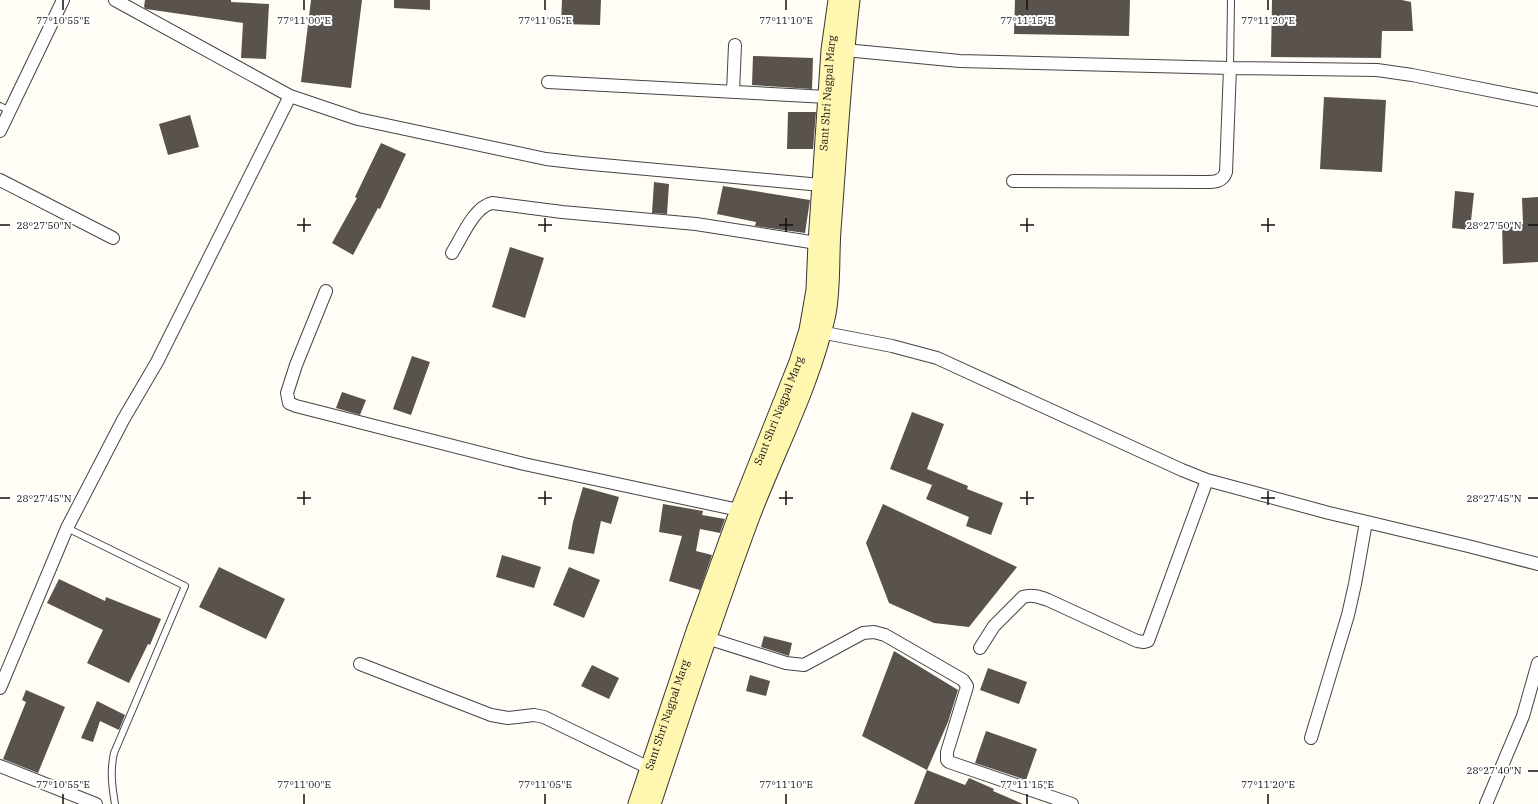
<svg xmlns="http://www.w3.org/2000/svg" width="1538" height="804" font-family="'IBM Plex Serif',serif">
	<rect width="100%" height="100%" fill="#fffdf5"/>
	<!-- building -->
	<path fill="#5a524d" d="M145,0H231V2L269,4L266,59L241,58L243,23L146,9L144,7Z
		M311,0H362L351,88L301,82Z
		M394,0H430V10L394,8Z
		M562,0H601L600,25L561,24Z
		M1015,0H1130L1129,36L1014,34Z
		M1272,0H1402L1411,2L1413,31H1382L1381,58L1271,57Z
		M753,56L813,58L812,89L752,85Z
		M1324,97L1386,100L1382,172L1320,169Z
		M788,112H816L813,149H787Z
		M190,115L199,147L168,155L159,124Z
		M381,143L406,154L380,209L378,208L353,255L332,243L357,198L355,197Z
		M654,182L669,184L667,214L652,213Z
		M723,186L810,200L805,233L755,226L756,222L717,214Z
		M1455,191L1474,193L1470,230L1452,228Z
		M1538,197V262L1503,264L1502,224H1523L1522,198Z
		M510,247L544,258L525,318L492,307Z
		M412,356L430,362L411,415L393,409Z
		M342,392L366,400L360,415L336,408Z
		M912,412L944,424L927,469L968,486L967,489L1003,503L991,535L966,526L969,517L926,499L932,485L890,469Z
		M583,487L619,497L611,524L601,521L594,554L568,549L573,522Z
		M663,504L703,511L702,515L725,519L720,533L700,529L696,551L712,555L700,590L669,581L682,536L659,532Z
		M883,504L1017,567L969,627L934,623L889,603L866,543Z
		M502,555L541,567L534,588L496,577Z
		M219,567L285,599L266,639L199,607Z
		M569,567L600,580L584,618L553,605Z
		M59,579L105,601L106,597L161,619L150,645L148,644L129,683L87,663L103,630L47,603Z
		M764,636L792,643L789,656L761,647Z
		M894,651L958,690L948,722L927,770L862,736Z
		M592,665L619,678L609,699L581,686Z
		M988,668L1027,682L1019,704L980,690Z
		M750,675L770,681L766,696L746,691Z
		M26,690L65,707L38,773L3,759L26,702L22,700Z
		M97,701L125,715L119,730L100,721L93,742L81,738Z
		M986,731L1037,749L1026,780L975,763Z
		M927,770L965,785L969,778L994,789L993,791L1023,804H914Z"/>
	<g fill="none" stroke-linecap="round" stroke-linejoin="round">
		<defs>
			<path id="service" d="M1230,68L1231,0
				M0,106L10,111
				M67,528L185,586L114,753C110,771 112,786 115,804"/>
			<path id="minor" d="M115,0L290,96L358,119L546,159L581,163L821,185
				M845,50L960,61L1230,68L1377,70L1412,75L1538,100
				M548,82L827,97
				M733,92L735,45
				M0,131L63,0
				M0,180L113,238
				M1013,181L1205,182C1214,182 1223,182 1226,172L1230,68
				M452,253C462,237 474,207 492,203L562,212L696,224L817,243
				M326,291L296,365L287,393L289,403L296,406L524,464L739,510
				M815,331L892,346L937,358L1182,470L1207,480L1329,513L1468,546L1538,564
				M707,638L786,663L804,665L863,633L874,632L885,635L963,680L967,686L966,690L947,752V760L949,762L1072,804
				M980,648L994,626L1023,597C1032,594 1040,597 1048,600L1137,641L1144,642L1148,641L1207,480
				M360,664L491,715L508,718L534,715L544,717L649,768
				M0,688L67,528L123,420L157,362L290,96
				M1311,738L1348,615L1355,584L1366,522
				M0,766L96,804
				M1486,804L1523,716L1538,663"/>
			<g id="secondary">
				<path id="s1" d="M637,804L694,634L739,510L798,362L808,330L815,290L817,243L830,50L837,0"/>
				<path d="M652,804C684,707 716,610 752,514C777,449 812,383 827,314C832,287 830,258 832,230C838,153 842,76 851,0"/>
			</g>
		</defs>
		<!-- service casing -->
		<use href="#service" stroke="#444" stroke-width="8"/>
		<!-- minor casing -->
		<use href="#minor" stroke="#444" stroke-width="14"/>
		<!-- secondary casing -->
		<use href="#secondary" stroke="#333" stroke-width="19"/>
		<!-- service -->
		<use href="#service" stroke="#fff" stroke-width="6"/>
		<!-- minor -->
		<use href="#minor" stroke="#fff" stroke-width="12"/>
		<!-- secondary -->
		<use href="#secondary" stroke="#fff6b0" stroke-width="17"/>
	</g>
	<!-- ticks -->
	<path fill="none" stroke="#111" stroke-width="1.5" d="M63,0V10M304,0V10M545,0V10M786,0V10M1027,0V10M1268,0V10M304,218V232M545,218V232M786,218V232M1027,218V232M1268,218V232M0,225H10M297,225H311M538,225H552M779,225H793M1020,225H1034M1261,225H1275M1528,225H1538M304,491V505M545,491V505M786,491V505M1027,491V505M1268,491V505M0,498H10M297,498H311M538,498H552M779,498H793M1020,498H1034M1261,498H1275M1528,498H1538M1528,771H1538M63,794V804M304,794V804M545,794V804M786,794V804M1027,794V804M1268,794V804"/>
	<g text-anchor="middle" stroke-width="4" stroke-linejoin="round" paint-order="stroke">
		<!-- street labels -->
		<g font-size="11" fill="#111" stroke="#fff">
			<text dy="4" stroke="none"><textPath href="#s1" startOffset="742">Sant Shri Nagpal Marg</textPath></text>
			<text dy="4" stroke="none"><textPath href="#s1" startOffset="418">Sant Shri Nagpal Marg</textPath></text>
			<text dy="4" stroke="none"><textPath href="#s1" startOffset="94">Sant Shri Nagpal Marg</textPath></text>
		</g>
	</g>
	<g font-size="10" text-anchor="middle" fill="#111" stroke="#fff" stroke-width="4" stroke-linejoin="round" paint-order="stroke">
		<text x="63" y="24">77°10'55"E</text>
		<text x="304" y="24">77°11'00"E</text>
		<text x="545" y="24">77°11'05"E</text>
		<text x="786" y="24">77°11'10"E</text>
		<text x="1027" y="24">77°11'15"E</text>
		<text x="1268" y="24">77°11'20"E</text>
		<text x="44" y="229">28°27'50"N</text>
		<text x="1494" y="229">28°27'50"N</text>
		<text x="44" y="502">28°27'45"N</text>
		<text x="1494" y="502">28°27'45"N</text>
		<text x="1494" y="774">28°27'40"N</text>
		<text x="63" y="788">77°10'55"E</text>
		<text x="304" y="788">77°11'00"E</text>
		<text x="545" y="788">77°11'05"E</text>
		<text x="786" y="788">77°11'10"E</text>
		<text x="1027" y="788">77°11'15"E</text>
		<text x="1268" y="788">77°11'20"E</text>
	</g>
</svg>
